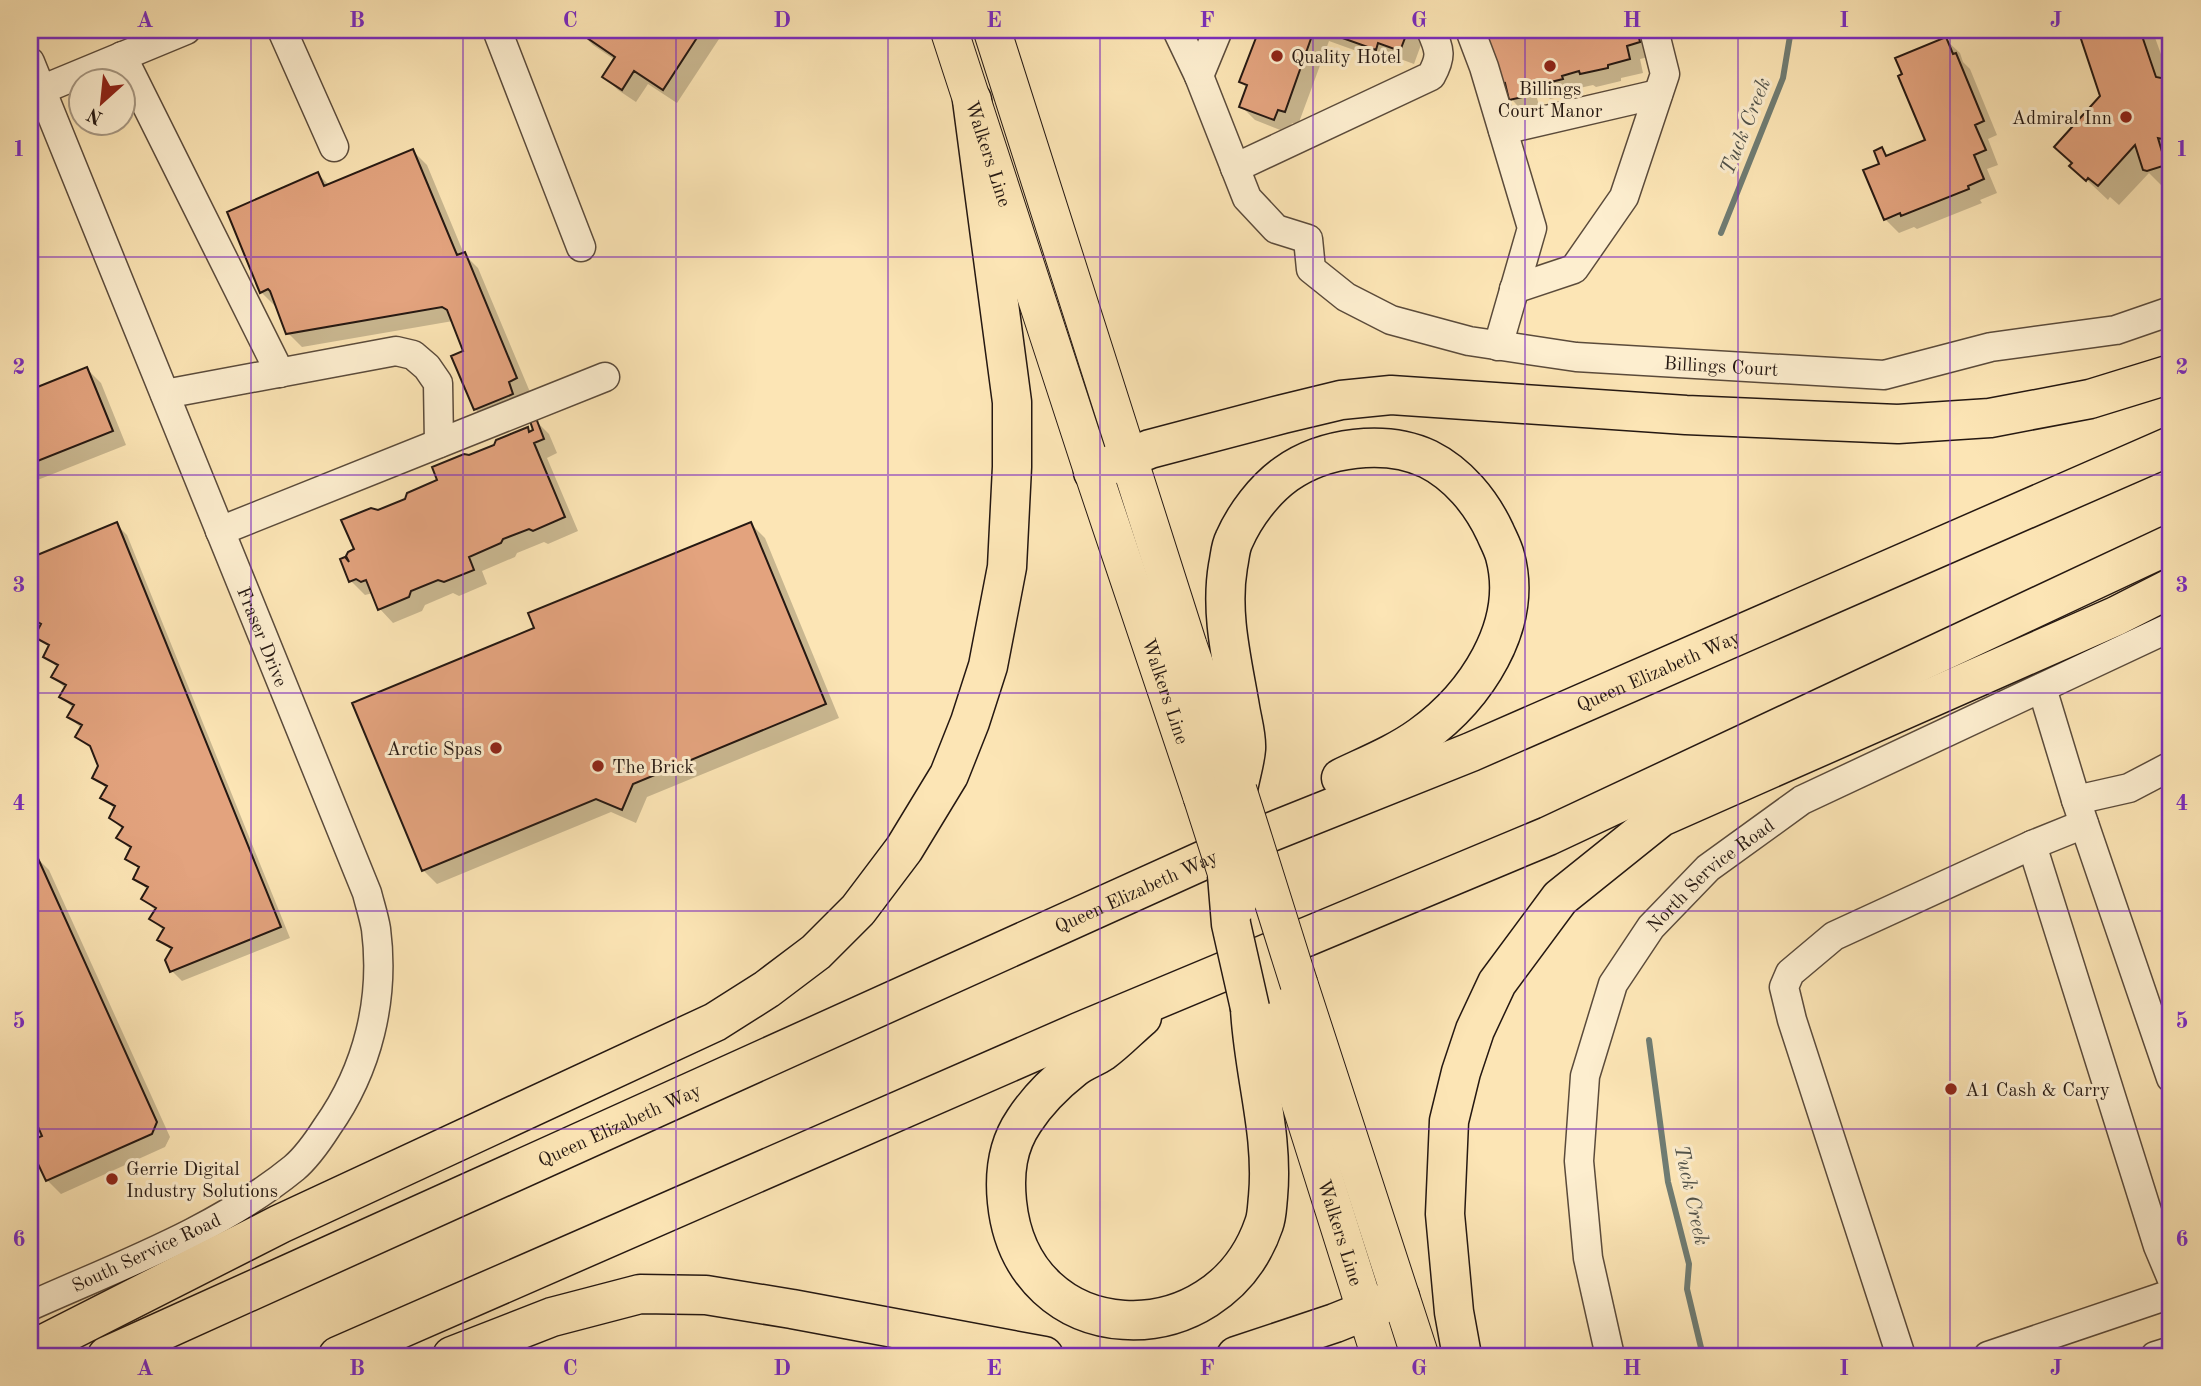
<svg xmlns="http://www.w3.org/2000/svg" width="2201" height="1386" font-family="'Old Standard TT',serif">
	<rect width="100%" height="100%" fill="#fce5b5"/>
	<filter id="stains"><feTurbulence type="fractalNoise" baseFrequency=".00286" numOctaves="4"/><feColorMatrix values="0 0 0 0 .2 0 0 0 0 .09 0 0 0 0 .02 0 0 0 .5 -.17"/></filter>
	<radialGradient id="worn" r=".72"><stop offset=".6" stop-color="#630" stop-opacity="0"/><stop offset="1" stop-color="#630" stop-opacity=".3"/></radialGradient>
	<!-- shadow -->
	<path fill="#0003" d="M580,30H710L719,39L677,103L648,84L636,102L618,90L604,76L615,60L593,45L579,31Z
		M1261,30H1425L1426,31L1414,64L1392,56L1390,63L1329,41L1298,125L1292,123L1288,133L1255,120L1241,106L1247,88L1241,82Z
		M1494,30H1646L1653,56L1640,59L1643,73L1621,78V81L1596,87L1593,85L1575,89L1576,93L1550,99L1547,96L1537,98L1540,109L1524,113L1498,84Z
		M2080,30H2151L2153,32L2171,82V191L2166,190L2149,173L2119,205L2110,197L2108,200L2072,166L2102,96Z
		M1946,40L1960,53L1963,62L1970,69L1997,135L1988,139L1998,165L1987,169L1997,193L1980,200L1982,203L1917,229L1914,227L1899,233L1885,219L1882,149L1889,157L1927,141Z
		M413,151L427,165L464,254L478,268L530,392L489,423L475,409L466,352L453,321L302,347L288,333L277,305L275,306L261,292L318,174L329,185Z
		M87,369L101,383L126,445L30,483V392Z
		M535,420L549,434L557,453L547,458L578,531L548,544L544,542L517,553L515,557L482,571L487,584L459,596L453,593L425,605L422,611L393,623L380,609L373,593L365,595L351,581L356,550L378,512L406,500L439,481L469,457L527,429L531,433L535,431Z
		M751,524L765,538L839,718L647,797L636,823L611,812L437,884L423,870L537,629Z
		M117,525L127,535L290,938L182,981L172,971V951L160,939L164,931L151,919L156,911L143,899L148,890L135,878L140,870L127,858L131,850L119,838L123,830L111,818L115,809L102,798L107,789L94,777L100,766L94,751L77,737L82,729L69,717L74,709L61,697L66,689L53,677L58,668L45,656L50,648L37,636L41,628L30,617L33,607L30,605V560Z
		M35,856L49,870L170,1137L165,1147L61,1194L47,1180L30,1143L44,1136L30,1105V859Z"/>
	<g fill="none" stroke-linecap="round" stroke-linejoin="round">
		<!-- stream -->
		<path stroke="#6f7c73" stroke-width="6" d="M1721,233L1783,78L1791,30
			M1649,1040L1668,1182L1689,1264L1687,1289L1703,1356"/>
	</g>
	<!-- building -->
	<path fill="#e3a37e" stroke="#251812" stroke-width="2" d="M578,30H702L663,90L634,71L622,90L602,77L615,57L577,31Z
		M1259,30H1314L1285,112L1278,110L1274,120L1239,107L1247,85L1239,82Z
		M1320,30H1408L1400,51L1378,43L1376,50Z
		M1492,30H1637L1640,42L1627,46L1630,59L1608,65V68L1580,74L1579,71L1562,76L1563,79L1535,86L1534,82L1524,85L1527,96L1509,100L1505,83L1497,85L1485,35L1493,33Z
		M2078,30H2140L2156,77L2171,80V141L2158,138L2165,162L2163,166L2147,171L2143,170L2135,145L2098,186L2088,178L2086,181L2069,166L2072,163L2054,147L2100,96Z
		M1946,37L1953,54L1956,53L1984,121L1975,125L1986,150L1974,155L1984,179L1968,186L1969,189L1901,216L1900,213L1884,220L1863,170L1879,164L1874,151L1882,147L1886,156L1925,140L1898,76L1902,74L1895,58Z
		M413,149L457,255L465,252L517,378L509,382L513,394L474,410L451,356L463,351L447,310L442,307L286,334L270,291L268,289L260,293L227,212L318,172L324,186Z
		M87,367L113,431L30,464V390Z
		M536,418L544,439L534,443L565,517L533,531L529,529L503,539L501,543L469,557L474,570L444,582L438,580L411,591L409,597L378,610L366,580L361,582L356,579L349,582L340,559L345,557L349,562L346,556L348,552L354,549L341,520L371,508L378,510L405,499L407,493L437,480L432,467L464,454L469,455L494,445L496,440L528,427L529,432L533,430L530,421Z
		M117,522L281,927L170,972L165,960L172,948L157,940L164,928L149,919L156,908L141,899L148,887L133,879L139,867L125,859L131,847L116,838L123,827L109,818L115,806L100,798L107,786L92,778L98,766L90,746L75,737L82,725L67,717L74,705L59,697L66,685L51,677L58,665L43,657L49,645L34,637L41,624L30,618V610L33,604L30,602V558Z
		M751,522L826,704L633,784L622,810L596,799L422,871L352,703L534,628L528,613Z
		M36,854L157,1122L152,1134L46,1181L30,1147V1141L42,1136L30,1109V857Z"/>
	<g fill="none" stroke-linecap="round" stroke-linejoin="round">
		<defs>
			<g id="minor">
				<path d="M282,30L334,147"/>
				<path d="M497,30L581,247"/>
				<path id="s1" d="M1177,30L1199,76L1247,198L1276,229L1308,239L1311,269L1346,297L1391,320L1469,341L1576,357L1884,375L1991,347L2116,330L2171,311"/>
				<path d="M1470,30L1484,67L1532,228L1498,346"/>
				<path d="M122,56L280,373"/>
				<path id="s2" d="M30,62L367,893C370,905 374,917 376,929C385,999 368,1069 327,1127C318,1141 307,1157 294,1168C218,1230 119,1266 30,1306"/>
				<path d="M1199,76L1218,30"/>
				<path d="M41,90L186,30"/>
				<path d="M1503,130L1658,94"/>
				<path d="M1235,168L1431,76C1442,56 1440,51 1431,30"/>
				<path d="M1514,289L1574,269L1624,197L1665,74L1654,30"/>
				<path d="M165,394L396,351L413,355L427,367L438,383L439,443"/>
				<path d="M220,531L605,377"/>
				<path d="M2042,688L2076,800L2171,1078"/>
				<path d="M2076,800L2129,788L2171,766"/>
				<path d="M2084,824L2032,845L2158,1246L2171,1277"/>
				<path id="s3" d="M1610,1356L1588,1258L1579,1161L1585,1076L1613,984L1651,927L1708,868L1802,800L2171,627"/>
				<path d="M1901,1356L1792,1020L1784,987L1790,973L1834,936L2032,845"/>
				<path d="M1988,1356L2171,1294"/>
				<path d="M2155,1356L2171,1351"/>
			</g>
			<g id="major">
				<path id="s4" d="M949,30L1093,472L1202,797"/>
				<path d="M992,30L1188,645L1238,790"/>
				<path id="s5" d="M1259,972L1380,1356"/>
				<path d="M1299,984L1420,1356"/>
			</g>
			<g id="highway">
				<path d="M1093,472L1150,449L1283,414L1341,400L1391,395L1686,415L1898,424L1990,418L2090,399L2171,374"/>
				<path d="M1238,790C1240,777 1245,762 1246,749C1247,736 1242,720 1240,707C1232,660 1220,613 1228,566C1230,557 1230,548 1234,540C1245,515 1264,490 1286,474C1324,447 1385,439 1428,459C1458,474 1481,502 1495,532C1498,539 1503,548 1505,556C1524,626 1475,697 1421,736C1396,754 1368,765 1341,778"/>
				<path d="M1142,1017C1129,1028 1116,1042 1102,1052C1093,1058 1083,1061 1074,1068C1055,1083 1037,1101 1024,1121C1007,1146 1004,1173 1007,1202C1022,1352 1218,1359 1264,1224C1267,1216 1267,1206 1268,1197C1274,1133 1253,1072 1250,1008"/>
				<path d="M30,1351L280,1224L715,1022L767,989L816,952L858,910L904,849L949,775L970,722L988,666L1007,567L1012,467V402L972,100"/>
				<path id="s6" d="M107,1356L1226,850L1471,752L2171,446"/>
				<path d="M338,1356L1079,1032L1548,836L2171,544"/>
				<path d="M452,1356L552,1317L640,1294L706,1295L792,1309L1044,1356"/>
				<path d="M1236,1356L1335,1323L1400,1297"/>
				<path d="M1462,1356L1454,1312L1445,1214L1449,1121L1461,1072L1475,1030L1497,983L1560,898L1661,817L2116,616L2171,588"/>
			</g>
		</defs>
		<!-- minor casing -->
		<use href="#minor" stroke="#5b4b3b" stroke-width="31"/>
		<!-- major casing -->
		<use href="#major" stroke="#251812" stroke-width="39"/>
		<!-- highway casing -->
		<use href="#highway" stroke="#251812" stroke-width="41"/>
		<!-- minor -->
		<use href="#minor" stroke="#fdeecf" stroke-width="28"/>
		<!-- major -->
		<use href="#major" stroke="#fce5b5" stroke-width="37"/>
		<!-- highway -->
		<use href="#highway" stroke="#fce5b5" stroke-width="38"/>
		<defs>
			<path id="major-bridge" d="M1238,790L1299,984
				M1202,797L1237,906"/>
			<path id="highway-bridge" d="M1227,875L1231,924L1250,1008"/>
		</defs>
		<!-- major-bridge casing -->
		<use href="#major-bridge" stroke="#251812" stroke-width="39" stroke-linecap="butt"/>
		<!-- highway-bridge casing -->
		<use href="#highway-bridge" stroke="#251812" stroke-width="41" stroke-linecap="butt"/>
		<!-- major-bridge -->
		<use href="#major-bridge" stroke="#fce5b5" stroke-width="37"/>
		<!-- highway-bridge -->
		<use href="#highway-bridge" stroke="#fce5b5" stroke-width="38"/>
	</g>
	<!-- grid -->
	<path fill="none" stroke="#7b2cbf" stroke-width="2" stroke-opacity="0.55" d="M251,30V1356M463,30V1356M676,30V1356M888,30V1356M1100,30V1356M1313,30V1356M1525,30V1356M1738,30V1356M1950,30V1356M30,257H2171M30,475H2171M30,693H2171M30,911H2171M30,1129H2171"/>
	<!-- markers -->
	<g fill="#8f2418" stroke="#fdeecf" stroke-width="2.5">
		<circle cx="1277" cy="56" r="7"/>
		<circle cx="1550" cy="66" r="7"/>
		<circle cx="2126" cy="117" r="7"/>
		<circle cx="496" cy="748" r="7"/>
		<circle cx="598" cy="766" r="7"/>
		<circle cx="1951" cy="1089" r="7"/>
		<circle cx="112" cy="1179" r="7"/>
	</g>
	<g text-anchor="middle" stroke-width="6" stroke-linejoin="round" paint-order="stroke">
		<!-- poi labels -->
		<g font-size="19" fill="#251812" stroke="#fdeecf" text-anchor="start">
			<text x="1291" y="63">Quality Hotel</text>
			<text x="1550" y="95" text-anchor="middle">Billings<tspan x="1550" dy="22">Court Manor</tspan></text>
			<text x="2112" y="124" text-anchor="end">Admiral Inn</text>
			<text x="482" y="755" text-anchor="end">Arctic Spas</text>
			<text x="612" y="773">The Brick</text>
			<text x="1965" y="1096">A1 Cash &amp; Carry</text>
			<text x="126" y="1175">Gerrie Digital<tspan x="126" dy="22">Industry Solutions</tspan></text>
		</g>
		<!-- street labels -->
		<g font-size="19" fill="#251812" stroke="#fdeecf">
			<text dy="7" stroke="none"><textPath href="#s4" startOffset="130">Walkers Line</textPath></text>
			<text dy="7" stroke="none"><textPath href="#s1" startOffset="718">Billings Court</textPath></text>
			<text dy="7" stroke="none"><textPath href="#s2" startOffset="620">Fraser Drive</textPath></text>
			<text dy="7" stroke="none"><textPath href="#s6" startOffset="1696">Queen Elizabeth Way</textPath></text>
			<text dy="7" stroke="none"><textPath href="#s4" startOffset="696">Walkers Line</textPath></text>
			<text dy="7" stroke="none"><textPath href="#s3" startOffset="527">North Service Road</textPath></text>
			<text dy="7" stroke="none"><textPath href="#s6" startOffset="1129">Queen Elizabeth Way</textPath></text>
			<text dy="7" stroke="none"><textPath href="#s6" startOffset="562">Queen Elizabeth Way</textPath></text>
			<text dy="7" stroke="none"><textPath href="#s5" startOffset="273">Walkers Line</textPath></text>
			<text transform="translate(146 1252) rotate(-25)" y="7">South Service Road</text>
		</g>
		<!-- water labels -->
		<g font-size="21" font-style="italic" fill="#50524a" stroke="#fdeecf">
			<text transform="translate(1745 126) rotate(-68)" y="7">Tuck Creek</text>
			<text transform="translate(1692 1195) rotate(78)" y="7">Tuck Creek</text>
		</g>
	</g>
	<!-- margin -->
	<rect width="2201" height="1386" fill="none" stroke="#fce5b5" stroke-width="77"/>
	<!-- north arrow -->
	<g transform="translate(102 102) rotate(207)"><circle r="33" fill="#fdeecf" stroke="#a79883" stroke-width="2"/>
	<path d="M0-5L12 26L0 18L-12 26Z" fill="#8f2418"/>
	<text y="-10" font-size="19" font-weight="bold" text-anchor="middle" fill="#251812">N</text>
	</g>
	<rect x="38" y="38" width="2124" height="1310" fill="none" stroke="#7b2cbf" stroke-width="2.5"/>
	<g font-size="23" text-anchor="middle" font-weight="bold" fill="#7b2cbf">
		<text x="145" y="27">A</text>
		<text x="357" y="27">B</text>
		<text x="570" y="27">C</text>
		<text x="782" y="27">D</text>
		<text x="994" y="27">E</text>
		<text x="1207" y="27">F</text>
		<text x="1419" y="27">G</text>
		<text x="1632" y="27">H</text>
		<text x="1844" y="27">I</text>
		<text x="2056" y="27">J</text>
		<text x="19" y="156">1</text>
		<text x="2182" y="156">1</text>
		<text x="19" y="374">2</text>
		<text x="2182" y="374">2</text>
		<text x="19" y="592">3</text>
		<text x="2182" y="592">3</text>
		<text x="19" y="810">4</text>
		<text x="2182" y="810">4</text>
		<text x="19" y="1028">5</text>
		<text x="2182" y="1028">5</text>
		<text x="19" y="1246">6</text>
		<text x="2182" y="1246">6</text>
		<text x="145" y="1375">A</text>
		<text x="357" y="1375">B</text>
		<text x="570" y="1375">C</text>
		<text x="782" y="1375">D</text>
		<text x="994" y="1375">E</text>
		<text x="1207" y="1375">F</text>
		<text x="1419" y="1375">G</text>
		<text x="1632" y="1375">H</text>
		<text x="1844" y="1375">I</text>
		<text x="2056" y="1375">J</text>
	</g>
	<rect width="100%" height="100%" filter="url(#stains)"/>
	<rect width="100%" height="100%" fill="url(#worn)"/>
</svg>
